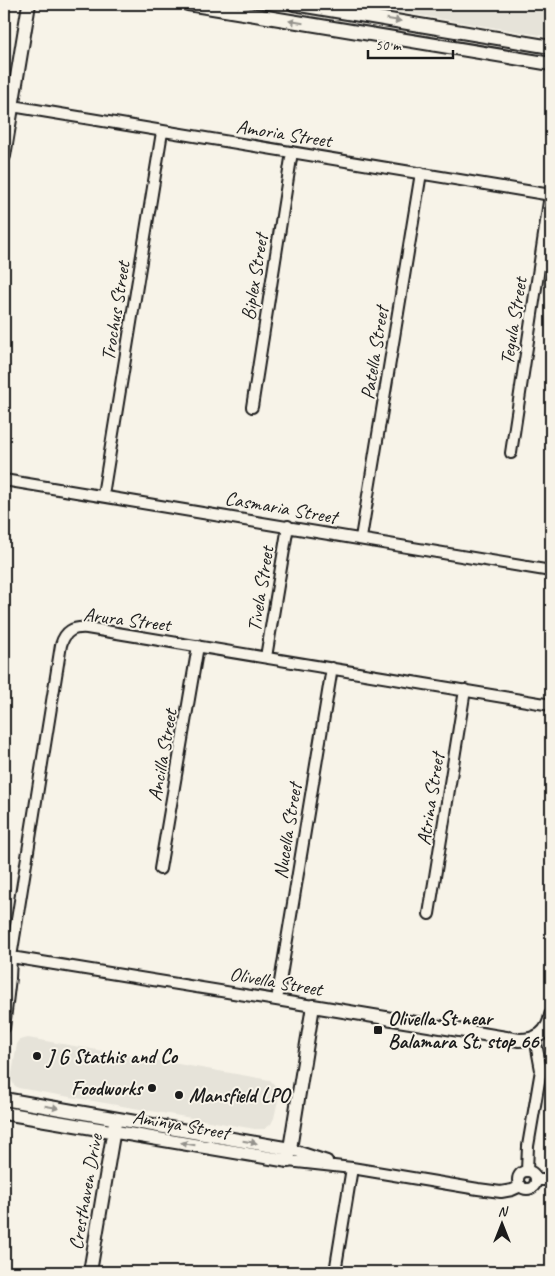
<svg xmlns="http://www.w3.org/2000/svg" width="555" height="1276" font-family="Caveat,sans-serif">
	<rect width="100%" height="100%" fill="#f7f3e8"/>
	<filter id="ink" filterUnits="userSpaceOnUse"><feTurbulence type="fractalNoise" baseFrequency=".02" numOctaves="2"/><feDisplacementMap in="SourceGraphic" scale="10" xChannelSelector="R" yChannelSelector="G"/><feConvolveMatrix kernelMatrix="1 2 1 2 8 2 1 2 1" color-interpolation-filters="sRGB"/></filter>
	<g filter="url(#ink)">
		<!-- built -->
		<path fill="#e6e3d9" d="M350,4H551V37L545,36Z
			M28,1038L270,1080L280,1091L274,1118L271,1124L265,1129H255L18,1088L14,1085L11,1079L17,1044L20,1040Z"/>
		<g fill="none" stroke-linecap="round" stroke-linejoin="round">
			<defs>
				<path id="minor" d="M12,106L551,195
					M252,407L292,152
					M511,453L550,195
					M4,480L551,571
					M103,495L162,132
					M361,538L421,173
					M266,657L288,526
					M160,869L198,646
					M429,914L465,690
					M11,957L313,1006
					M277,1000L332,668
					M4,1028L10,978L11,957L61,645C65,631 73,627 87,628L551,705
					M290,1149L327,1161
					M288,1161L352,1168L478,1189L501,1192L512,1190L521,1186
					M527,1171L528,1146L541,1070L535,1038
					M518 1180a9 9 0 1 1 18 0a9 9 0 1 1-18 0Z
					M536,1180H551
					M335,1272L352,1168"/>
				<path id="tertiary" d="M188,4L551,64
					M294,4L551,47
					M4,156L29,4
					M4,1099L290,1149
					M4,1113L288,1161L313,1006L519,1040C537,1040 548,1033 551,1015
					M90,1272L115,1123"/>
			</defs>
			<!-- minor casing -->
			<use href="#minor" stroke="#1c1c1c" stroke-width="14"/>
			<!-- tertiary casing -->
			<use href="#tertiary" stroke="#1c1c1c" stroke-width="16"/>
			<!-- minor -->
			<use href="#minor" stroke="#f7f3e8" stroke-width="10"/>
			<!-- tertiary -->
			<use href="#tertiary" stroke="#f7f3e8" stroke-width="12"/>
		</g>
		<!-- one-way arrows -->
		<defs><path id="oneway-solid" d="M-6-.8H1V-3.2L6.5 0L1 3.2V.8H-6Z" transform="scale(1.25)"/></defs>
		<g fill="#94928c">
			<use href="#oneway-solid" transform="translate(394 20) rotate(9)"/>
			<use href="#oneway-solid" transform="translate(296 22) rotate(-171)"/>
			<use href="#oneway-solid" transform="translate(52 1107) rotate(10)"/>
			<use href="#oneway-solid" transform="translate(250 1142) rotate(10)"/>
			<use href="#oneway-solid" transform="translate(188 1144) rotate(-170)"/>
		</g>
	</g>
	<!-- markers -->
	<g fill="#1c1c1c" stroke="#f7f3e8" stroke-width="2">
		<rect x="373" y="1025" width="10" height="10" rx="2.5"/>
		<circle cx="37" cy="1056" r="5"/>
		<circle cx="152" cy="1088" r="5"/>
		<circle cx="179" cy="1095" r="5"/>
	</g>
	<g text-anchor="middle" stroke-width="4" stroke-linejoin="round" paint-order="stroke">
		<!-- street labels -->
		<g font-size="20" fill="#1c1c1c" stroke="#f7f3e8">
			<text transform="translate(284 133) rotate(9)" y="7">Amoria Street</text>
			<text transform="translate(254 277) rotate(-81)" y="7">Biplex Street</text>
			<text transform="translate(115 311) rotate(-81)" y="7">Trochus Street</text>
			<text transform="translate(513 321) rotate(-81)" y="7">Tegula Street</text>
			<text transform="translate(374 353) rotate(-81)" y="7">Patella Street</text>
			<text transform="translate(281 507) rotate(10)" y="7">Casmaria Street</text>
			<text transform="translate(260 589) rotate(-81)" y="7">Tivela Street</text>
			<text transform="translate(127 619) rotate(7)" y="7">Arura Street</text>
			<text transform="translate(162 755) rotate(-80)" y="7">Ancilla Street</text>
			<text transform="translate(430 799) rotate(-81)" y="7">Atrina Street</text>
			<text transform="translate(287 831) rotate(-81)" y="7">Nucella Street</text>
			<text transform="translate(276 981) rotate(10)" y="7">Olivella Street</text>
			<text transform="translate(181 1124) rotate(10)" y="7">Aminya Street</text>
			<text transform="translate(85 1192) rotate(-80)" y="7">Cresthaven Drive</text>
		</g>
		<!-- poi labels -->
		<g font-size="20" font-weight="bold" fill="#1c1c1c" stroke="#f7f3e8" text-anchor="start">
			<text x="388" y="1025">Olivella St near<tspan x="388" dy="23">Balamara St, stop 66</tspan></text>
			<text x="47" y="1063">J G Stathis and Co</text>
			<text x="142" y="1095" text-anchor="end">Foodworks</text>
			<text x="189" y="1102">Mansfield LPO</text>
		</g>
	</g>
	<!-- margin -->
	<rect width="555" height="1276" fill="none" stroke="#f7f3e8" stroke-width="20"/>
	<rect x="10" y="10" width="535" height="1256" fill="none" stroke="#1c1c1c" stroke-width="2" filter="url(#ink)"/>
	<!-- north arrow -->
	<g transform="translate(502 1224)" stroke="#f7f3e8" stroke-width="4" paint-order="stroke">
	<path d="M0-4L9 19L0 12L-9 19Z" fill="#1c1c1c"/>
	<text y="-8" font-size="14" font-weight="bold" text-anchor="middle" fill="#1c1c1c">N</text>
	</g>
	<!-- scale -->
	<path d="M368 50v8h85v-8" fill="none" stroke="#1c1c1c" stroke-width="2.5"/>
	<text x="375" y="50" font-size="15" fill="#1c1c1c" stroke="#f7f3e8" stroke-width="4" paint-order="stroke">50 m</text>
</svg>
